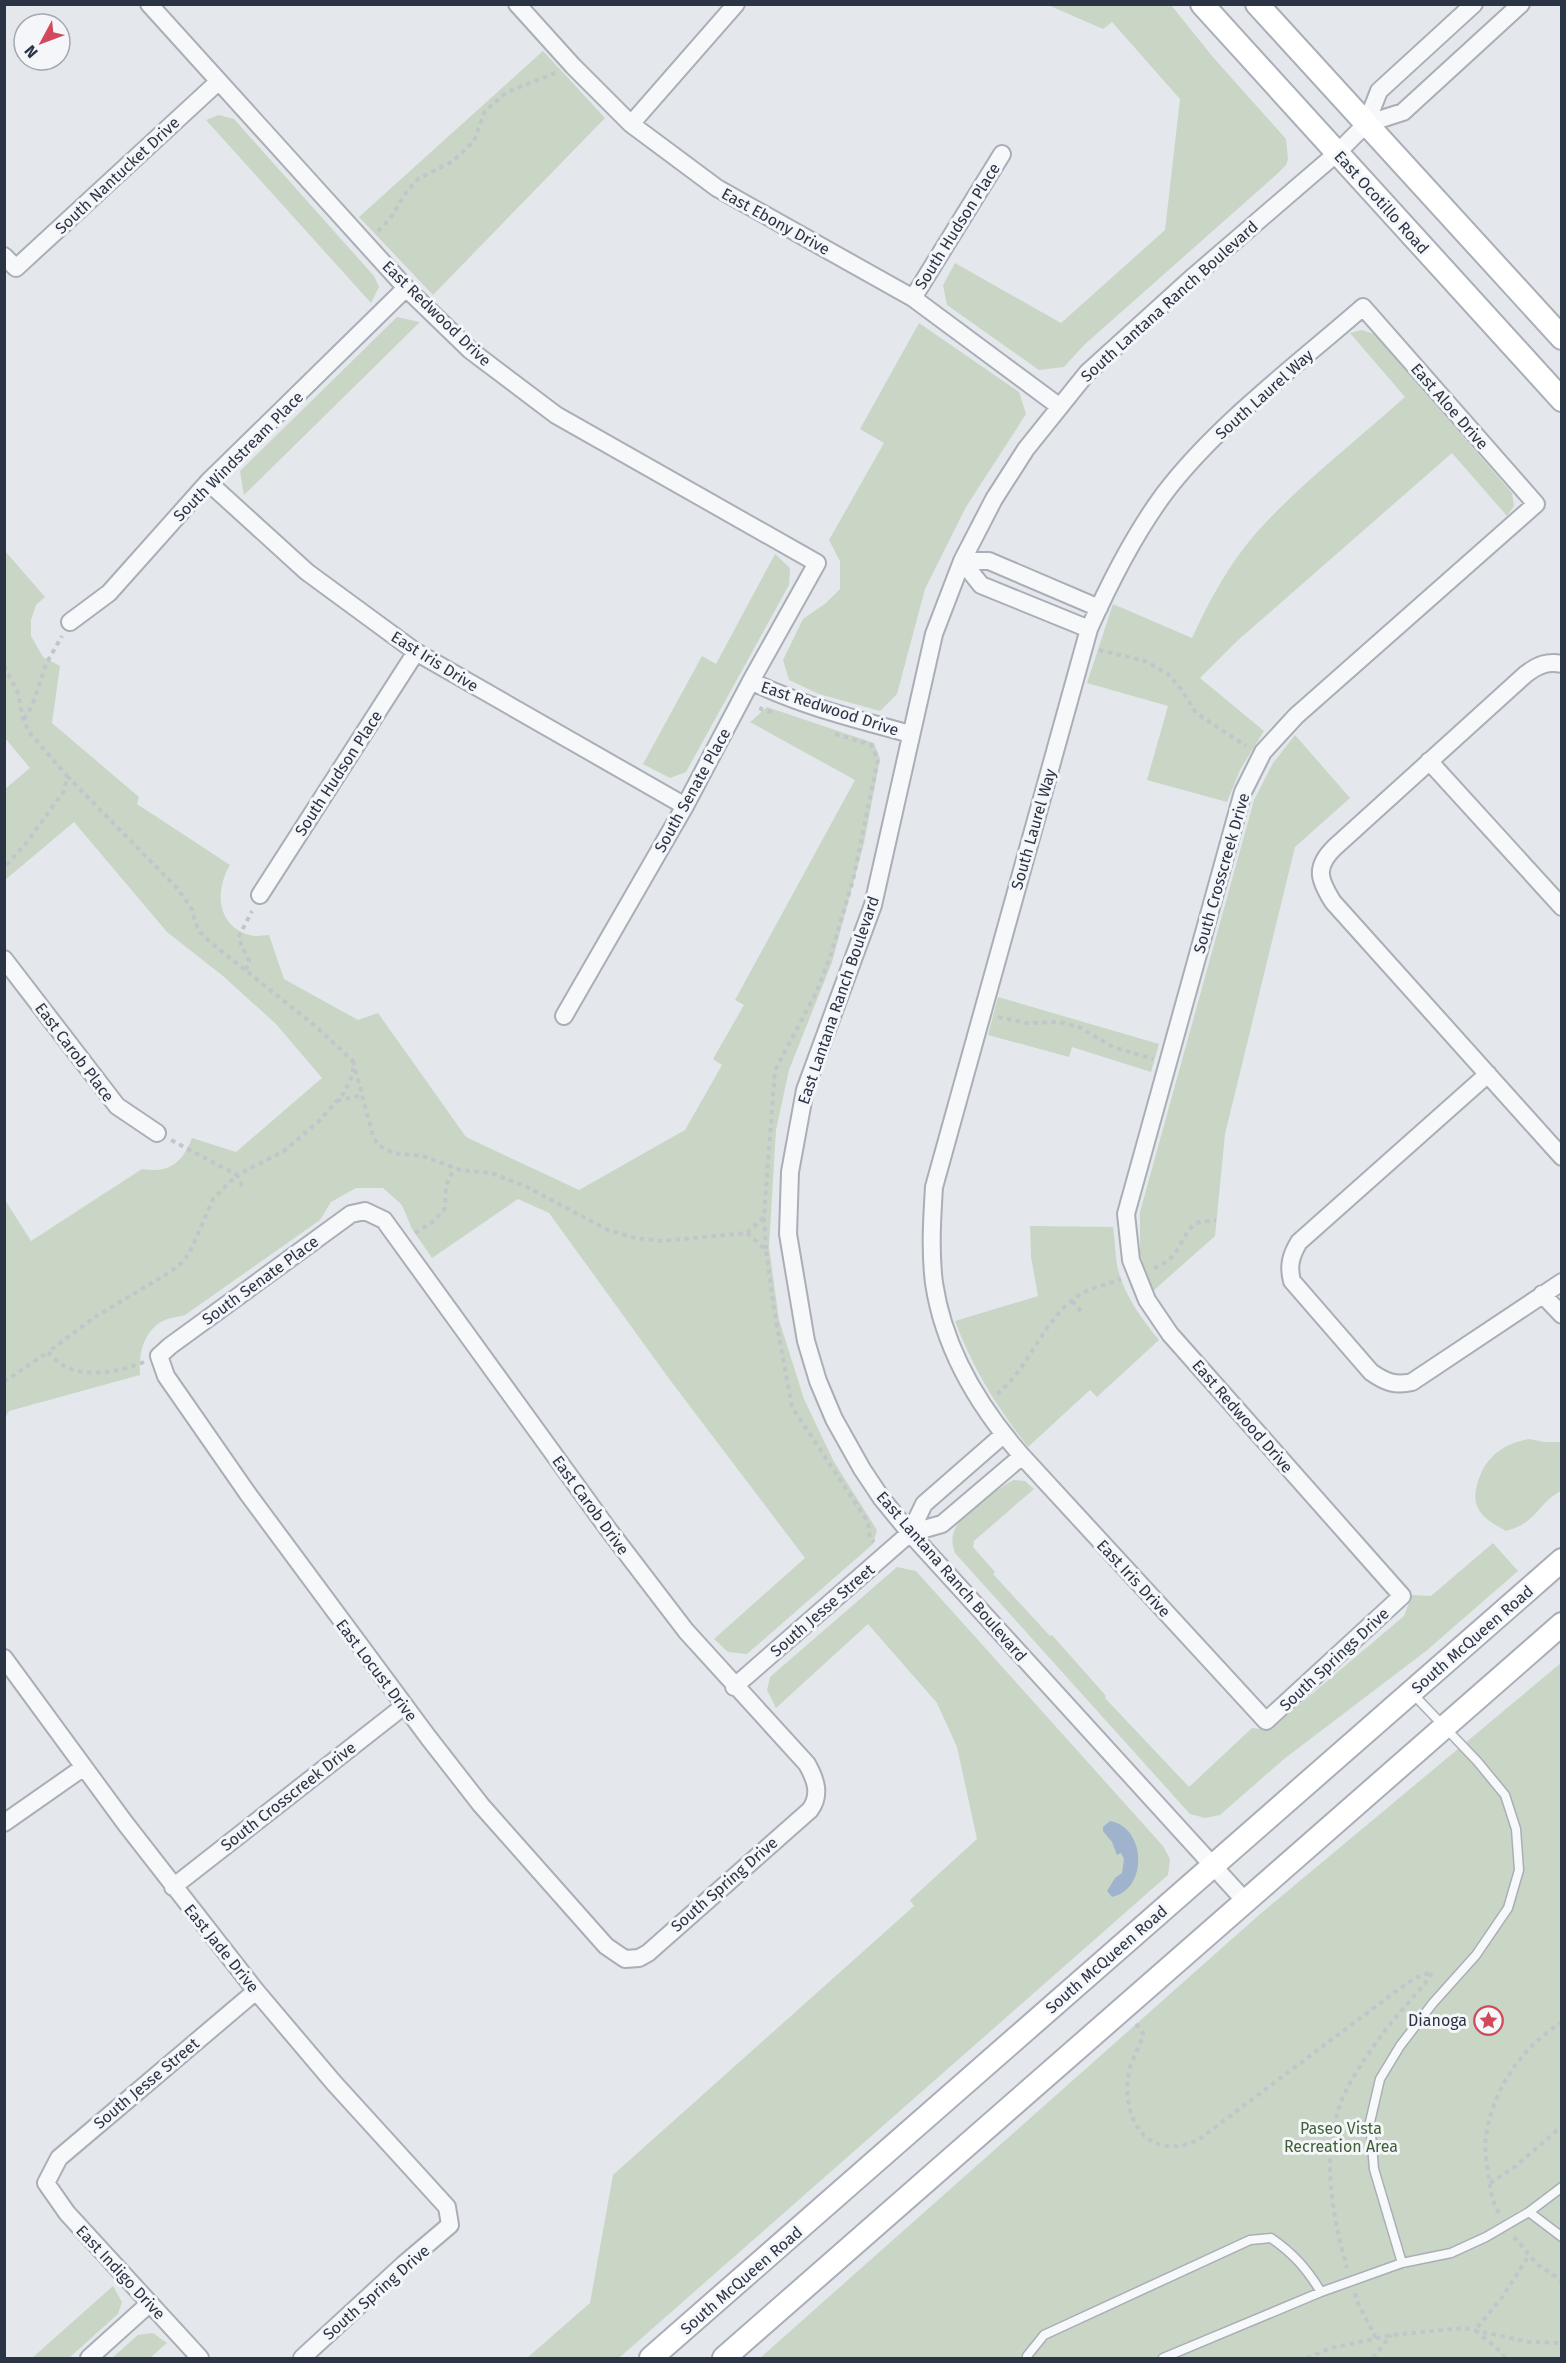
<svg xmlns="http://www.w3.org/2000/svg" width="1566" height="2363" font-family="'Fira Sans',sans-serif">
	<rect width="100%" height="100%" fill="#e4e7ec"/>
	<!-- green -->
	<path fill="#c9d6c5" d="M1048,5H1171L1212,56L1286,139L1288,159L1286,165L1276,175L1084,345L1064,367L1039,370L947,305L943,285L955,263L1061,323L1165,230L1180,99L1112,22L1103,29Z
		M543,51L605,118L433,295L359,217Z
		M219,115L234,119L374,276L379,287L371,303L206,120Z
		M397,317L420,322L244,495L240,471Z
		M919,323L1019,392L1026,414L966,507L925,589L897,694L880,711L819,694L789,680L783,660L803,619L826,603L840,589V561L829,540L884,443L860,429Z
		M1362,330L1374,334L1512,493L1514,506L1507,516L1452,453L1237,641L1200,678L1264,731L1240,770L1227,802L1147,780L1168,706L1087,683L1113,604L1192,638C1209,601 1229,564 1256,533C1301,483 1355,442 1405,397L1350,333Z
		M5,551L45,597L36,605L31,620V636L43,657L60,666L52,723L139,797L137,804L230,865C215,890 216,926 250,935C256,937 263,935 269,935L284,979L358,1020L378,1013L466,1137L579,1190L685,1130L722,1065L713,1059L744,1005L735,1000L855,780L750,722L767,707L874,743L880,759L864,843L832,962L789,1070L776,1130L769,1247L779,1320L804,1399L834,1462L877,1530L873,1544L747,1654L728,1652L714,1639L805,1558L670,1380L549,1213L518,1199L432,1258L412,1229L402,1205L383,1188H356L331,1202L320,1220L185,1315C178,1317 167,1318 161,1322C142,1334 139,1355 140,1375L9,1411L5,1418V1200L31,1241L142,1169C169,1174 183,1162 192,1138L236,1152L322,1078L276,1024L223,976L167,932L74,822L5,880V789L30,768L5,738Z
		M775,554L790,568L789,585L686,772L670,778L643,764L702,656L716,664Z
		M1295,735L1350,798L1295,847L1225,1134L1215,1236L1153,1291L1140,1254V1212L1254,800L1273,763Z
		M998,997L1159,1044L1151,1072L1072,1047L1069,1057L988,1035Z
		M1030,1226L1113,1227C1115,1239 1115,1253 1117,1265C1123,1294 1141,1318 1159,1340L1097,1397L1090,1390L1028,1447C996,1405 974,1371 955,1321L1038,1296L1031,1257Z
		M1529,1439L1544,1442H1561V1491C1537,1503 1539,1522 1506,1531C1496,1525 1483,1519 1478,1508C1474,1500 1475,1493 1477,1485C1484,1458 1502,1444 1529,1439Z
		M1014,1480L1025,1481L1034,1489L974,1541L973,1547L995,1572L993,1574L1050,1636L1052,1635L1106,1696L1105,1698L1189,1787L1252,1728L1269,1730L1404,1616L1412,1595L1431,1596L1493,1543L1518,1571L1426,1651L1284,1759L1220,1815L1205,1818L1190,1814L955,1553C952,1544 951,1538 955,1529C958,1519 1003,1484 1014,1480Z
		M897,1567L916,1571L1163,1846L1170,1859L1168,1875L619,2358H527L590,2303L613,2175L914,1906L910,1900L977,1839L957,1747L937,1703L868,1624L776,1708L767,1690L770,1677Z
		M1561,1663V2358H760L1259,1915Z
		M113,2286L122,2302L118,2314L69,2358H32Z
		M153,2333L167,2343L150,2358H112L138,2335Z"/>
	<!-- water -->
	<path fill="#9fb4cc" d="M1110,1821C1146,1827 1149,1889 1112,1897L1107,1891L1115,1878L1122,1873L1124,1859L1121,1853L1117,1855L1112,1842L1103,1831V1827Z"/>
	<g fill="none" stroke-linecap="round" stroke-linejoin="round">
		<defs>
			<path id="service" d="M1529,2212L1562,2237
				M1402,2263L1374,2169L1370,2122L1380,2079L1400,2046L1433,2003L1476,1955L1508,1908L1519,1870L1516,1829L1505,1795L1477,1761L1413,1694
				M1027,2358V2356L1044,2335L1250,2240L1271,2238C1293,2253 1307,2269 1321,2292
				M1163,2358L1321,2292L1402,2263L1451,2253L1486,2237L1529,2212L1562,2187"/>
			<path id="minor" d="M149,4L406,288L470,350L556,415L817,563L751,681L685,806L564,1016
				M517,4L573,66L631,124L717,188L913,298L1060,407
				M631,124L736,4
				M1366,124L1403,112L1521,4
				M4,256L16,268L218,82
				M913,298L1002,154
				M1363,307L1536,504L1296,716L1263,752L1243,792L1126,1214L1131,1260L1147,1300L1170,1334L1402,1596L1266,1721L1022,1456C978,1406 944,1350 934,1283C930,1251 932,1219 934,1187L1089,629C1110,582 1133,536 1164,494C1216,425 1298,364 1363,307Z
				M208,482L307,572L416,652L685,806
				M962,561L981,585L1089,629
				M962,561H989L1099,608
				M70,622L109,593L208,482L406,288
				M1562,664C1547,661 1538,665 1526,674L1335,847C1314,867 1319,880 1333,902L1562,1157
				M751,681C801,706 857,719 910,734
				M1429,761L1562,907
				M260,895L416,652
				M4,959L117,1106L157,1133
				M1488,1074L1299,1242C1291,1255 1288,1266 1292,1281L1371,1372C1385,1382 1395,1386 1412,1382L1562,1282
				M365,1211L384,1220L608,1529L686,1631L807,1764C816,1780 821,1795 810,1810L648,1953L639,1958L625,1959L606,1946L481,1805L428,1737L248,1494L166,1376L159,1356L170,1346L351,1214Z
				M1542,1294L1562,1315
				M910,1533L942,1524L1022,1456
				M4,1658L125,1823L256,1991L334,2083L447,2207L450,2225L404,2264L302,2358
				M734,1687L910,1533L924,1504L1003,1435
				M4,1823L84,1767
				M173,1887L404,1706
				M1246,1902L910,1533L882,1499L862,1469L834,1419L818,1381L806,1341L788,1234L790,1172L805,1090L873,905L934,634L962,561L994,499L1026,449L1087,373L1194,276L1337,153L1366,124L1379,91L1474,4
				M89,2358L150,2303
				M200,2358L67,2213L46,2183L59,2158L256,1991"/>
			<path id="secondary" d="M1202,4L1562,400
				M1257,4L1562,338
				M651,2358L1562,1560
				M724,2358L1562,1624"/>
		</defs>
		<!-- service casing -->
		<use href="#service" stroke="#a9aeb7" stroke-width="11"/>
		<!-- minor casing -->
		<use href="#minor" stroke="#a9aeb7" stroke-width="20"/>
		<!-- secondary casing -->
		<use href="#secondary" stroke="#a9aeb7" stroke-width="26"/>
		<!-- path -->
		<path stroke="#c2c5cb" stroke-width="4" stroke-dasharray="4.5 4.5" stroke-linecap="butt" d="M378,231L390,219L407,191L418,179L453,161L474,141L485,111L507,92L555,73
			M1099,650L1145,661L1168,674L1181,689L1196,713L1246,746
			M4,666L18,693L23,719L29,732L67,776L64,791L27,842L4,868
			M762,707L761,709L774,713
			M24,719L32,706L46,664L62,636
			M67,776L177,888L192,909L195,922L200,932L210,942L314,1025L353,1061V1074L344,1093L318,1122L284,1151L237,1175L171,1140
			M246,970L249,961L238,938L252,911
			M998,1017L1027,1023L1060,1022L1079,1027L1113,1047L1153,1059
			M353,1061L373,1136L378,1145L393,1153L423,1156L460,1170L491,1173L525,1186L608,1230L636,1238L661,1241L747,1233L764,1217L775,1070L816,993L830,957L853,880L878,759L871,745L832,733
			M337,1101L357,1096L363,1097
			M764,1218L766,1249
			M415,1233L434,1221L445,1208L446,1186L454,1168
			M747,1233L766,1250L774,1309L792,1407L868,1522L870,1538L874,1542
			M1154,1268C1183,1258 1180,1232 1197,1223C1202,1221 1211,1221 1216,1220
			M1072,1301L1081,1311
			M144,1362C122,1371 89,1378 66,1367C59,1364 53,1357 48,1352L95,1317L170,1272L183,1262L190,1252L213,1199L237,1175L242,1186
			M4,1382L48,1352
			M997,1394C1032,1366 1042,1318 1081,1294C1093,1287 1109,1284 1121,1279
			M1136,2024L1143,2033C1141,2045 1134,2055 1130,2067C1121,2103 1134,2151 1180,2146C1186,2145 1193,2142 1198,2140L1395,1992L1415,1978L1432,1972C1428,1982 1422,1986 1416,1994C1404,2008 1391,2022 1381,2036C1366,2057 1350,2079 1341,2102C1321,2157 1332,2215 1347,2268
			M1490,2183L1516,2166L1562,2126
			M1499,2213C1491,2201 1491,2188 1488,2174C1487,2162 1484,2149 1486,2137C1492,2090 1522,2047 1562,2022
			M1514,2237L1537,2264L1562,2281
			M1355,2293L1358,2303L1376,2338
			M1307,2358L1331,2348L1392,2335L1464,2328L1529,2342L1562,2343
			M1373,2358L1391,2335
			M1505,2358L1500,2351L1475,2330L1503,2296L1529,2255"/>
		<!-- service -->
		<use href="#service" stroke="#f7f8fa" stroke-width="8"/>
		<!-- minor -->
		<use href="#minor" stroke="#f7f8fa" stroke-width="16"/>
		<!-- secondary -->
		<use href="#secondary" stroke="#fff" stroke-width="22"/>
	</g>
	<!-- icons -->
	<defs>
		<symbol id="sight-ring" viewBox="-11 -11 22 22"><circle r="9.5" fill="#f4f6f9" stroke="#d1495b" stroke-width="1.5"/><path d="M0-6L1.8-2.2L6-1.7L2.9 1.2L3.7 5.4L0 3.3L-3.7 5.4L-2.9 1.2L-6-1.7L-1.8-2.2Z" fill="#d1495b"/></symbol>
	</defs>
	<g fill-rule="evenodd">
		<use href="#sight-ring" x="1472" y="2004" width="33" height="33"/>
	</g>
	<g text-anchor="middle" stroke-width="6" stroke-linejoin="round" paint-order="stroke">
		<!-- street labels -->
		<g font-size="16" fill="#2b3445" stroke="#f4f6f9">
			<text transform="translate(117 175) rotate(-43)" y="6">South Nantucket Drive</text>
			<text transform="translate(1382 202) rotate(48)" y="6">East Ocotillo Road</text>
			<text transform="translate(776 221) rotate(29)" y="6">East Ebony Drive</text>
			<text transform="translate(957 226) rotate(-58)" y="6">South Hudson Place</text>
			<text transform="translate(1169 301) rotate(-42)" y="6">South Lantana Ranch Boulevard</text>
			<text transform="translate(437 313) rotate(44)" y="6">East Redwood Drive</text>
			<text transform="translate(1264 394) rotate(-42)" y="6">South Laurel Way</text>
			<text transform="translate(1450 406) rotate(49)" y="6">East Aloe Drive</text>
			<text transform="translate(238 456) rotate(-45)" y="6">South Windstream Place</text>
			<text transform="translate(435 661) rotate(32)" y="6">East Iris Drive</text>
			<text transform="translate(830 708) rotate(18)" y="6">East Redwood Drive</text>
			<text transform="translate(338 773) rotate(-57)" y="6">South Hudson Place</text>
			<text transform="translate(692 790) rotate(-61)" y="6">South Senate Place</text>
			<text transform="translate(1033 829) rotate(-74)" y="6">South Laurel Way</text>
			<text transform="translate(1221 873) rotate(-74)" y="6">South Crosscreek Drive</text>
			<text transform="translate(838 1000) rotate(-71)" y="6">East Lantana Ranch Boulevard</text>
			<text transform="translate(75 1052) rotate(53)" y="6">East Carob Place</text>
			<text transform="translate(260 1280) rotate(-36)" y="6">South Senate Place</text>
			<text transform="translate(1243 1416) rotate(49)" y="6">East Redwood Drive</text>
			<text transform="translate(591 1505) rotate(54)" y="6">East Carob Drive</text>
			<text transform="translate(952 1576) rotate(49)" y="6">East Lantana Ranch Boulevard</text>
			<text transform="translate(1134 1578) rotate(47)" y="6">East Iris Drive</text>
			<text transform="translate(822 1610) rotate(-41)" y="6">South Jesse Street</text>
			<text transform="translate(1472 1639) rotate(-41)" y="6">South McQueen Road</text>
			<text transform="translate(1334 1659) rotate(-43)" y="6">South Springs Drive</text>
			<text transform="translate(377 1670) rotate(53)" y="6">East Locust Drive</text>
			<text transform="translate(288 1796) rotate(-38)" y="6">South Crosscreek Drive</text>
			<text transform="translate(724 1884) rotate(-41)" y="6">South Spring Drive</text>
			<text transform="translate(222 1948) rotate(51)" y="6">East Jade Drive</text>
			<text transform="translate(1106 1959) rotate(-41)" y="6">South McQueen Road</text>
			<text transform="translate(146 2083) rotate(-40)" y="6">South Jesse Street</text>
			<text transform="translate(121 2272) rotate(47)" y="6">East Indigo Drive</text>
			<text transform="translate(741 2280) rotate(-41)" y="6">South McQueen Road</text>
			<text transform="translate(376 2292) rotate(-41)" y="6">South Spring Drive</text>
		</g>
		<!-- poi labels -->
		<g font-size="16" fill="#2b3445" stroke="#f4f6f9" text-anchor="end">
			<text x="1467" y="2026">Dianoga</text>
		</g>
		<!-- park labels -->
		<g font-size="16" fill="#3f6138" stroke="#f4f6f9">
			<text x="1341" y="2134">Paseo Vista<tspan x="1341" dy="18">Recreation Area</tspan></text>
		</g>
	</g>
	<!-- border -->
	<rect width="1566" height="2363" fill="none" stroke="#2b3445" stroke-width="12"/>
	<!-- north arrow -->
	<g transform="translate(42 42) rotate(229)"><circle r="28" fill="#f4f6f9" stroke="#a4a8b1" stroke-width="1.5"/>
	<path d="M0-4.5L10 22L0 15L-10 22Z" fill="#d1495b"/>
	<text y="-9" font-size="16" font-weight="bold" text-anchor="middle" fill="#2b3445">N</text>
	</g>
</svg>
